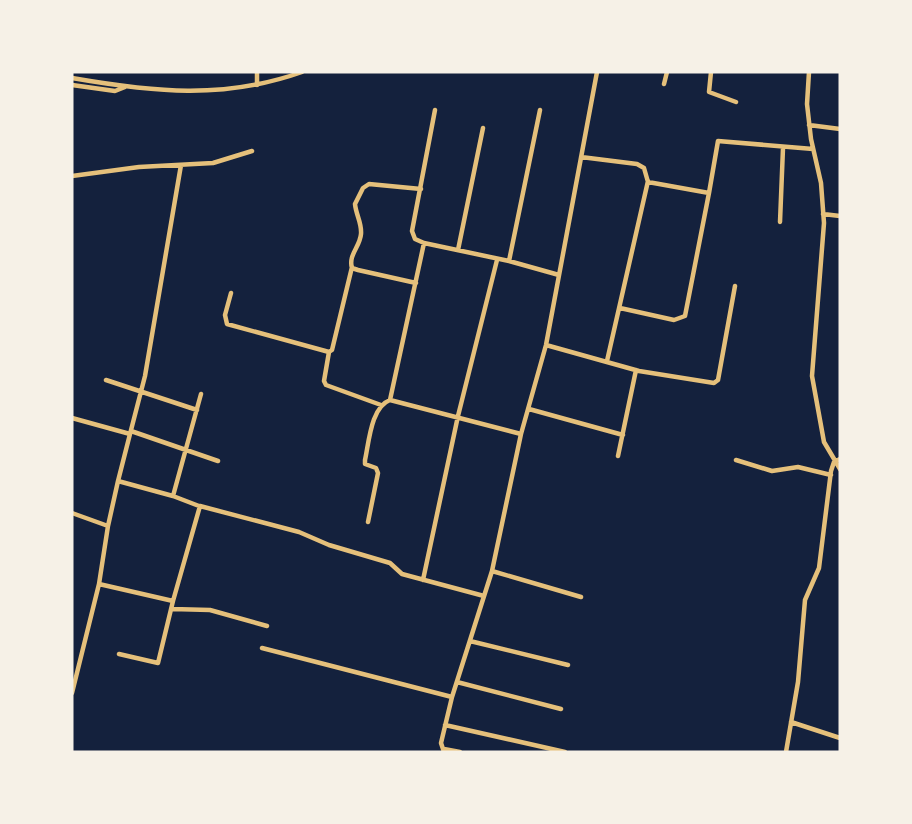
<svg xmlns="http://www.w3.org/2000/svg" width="912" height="824" font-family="'DM Sans',sans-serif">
	<rect width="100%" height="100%" fill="#14213d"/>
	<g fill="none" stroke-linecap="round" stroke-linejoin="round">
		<!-- minor -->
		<path stroke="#e5c07b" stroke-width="4.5" d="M257,72V85
			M711,72L709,92L736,102
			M809,72L807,104L811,139L821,183L824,223L812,376L824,442L840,469
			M72,78C153,92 223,100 302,72
			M664,84L667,72
			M72,85L115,91L125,87
			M809,125L840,129
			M581,157L637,164L644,168L648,182L709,193L718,141L813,149
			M72,176L139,167L213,163L252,151
			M823,214L840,216
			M780,222L783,148
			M424,243L415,239L412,231L435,110
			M458,250L483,128
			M509,261L559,275
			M416,283L358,270L352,268C348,255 360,247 361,234C362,223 356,215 355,204L363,188L369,184L421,189
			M231,293L225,315L227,324L329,352L332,350L352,267
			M620,308L674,320L685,316L709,193
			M546,345L639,371L714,383L718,380L735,286
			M329,352L324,381L326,385L381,405
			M607,361L648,181
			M106,380L197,410
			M529,409L623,435
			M72,418L130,434L118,481
			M131,431L218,461
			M130,434L145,376L181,165
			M521,434L390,400L424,243L509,261L540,110
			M618,456L636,370
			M736,460L772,471L798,467L831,475
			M173,496L201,394
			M72,513L108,526L99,584L173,601L200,506L299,532L329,545L390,563L402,574L484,596
			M368,522L378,473L376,468L365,464V460C369,442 371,407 390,400
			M108,526L118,481L173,496L199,506
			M492,571L581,597
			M423,580L458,416L497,260
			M172,609L210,610L267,626
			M470,641L568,665
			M262,648L452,697
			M119,654L158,663L173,601
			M457,682L561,709
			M72,693L99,584
			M791,722L840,738
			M445,725L565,752
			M444,749L460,752
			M444,752L441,743L452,697L492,571L521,434L546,345L597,72
			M786,752L798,682L805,600L819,568L831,471L834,462L840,459"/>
	</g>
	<!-- border -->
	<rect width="912" height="824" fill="none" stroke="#f6f1e7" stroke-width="147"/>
</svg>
